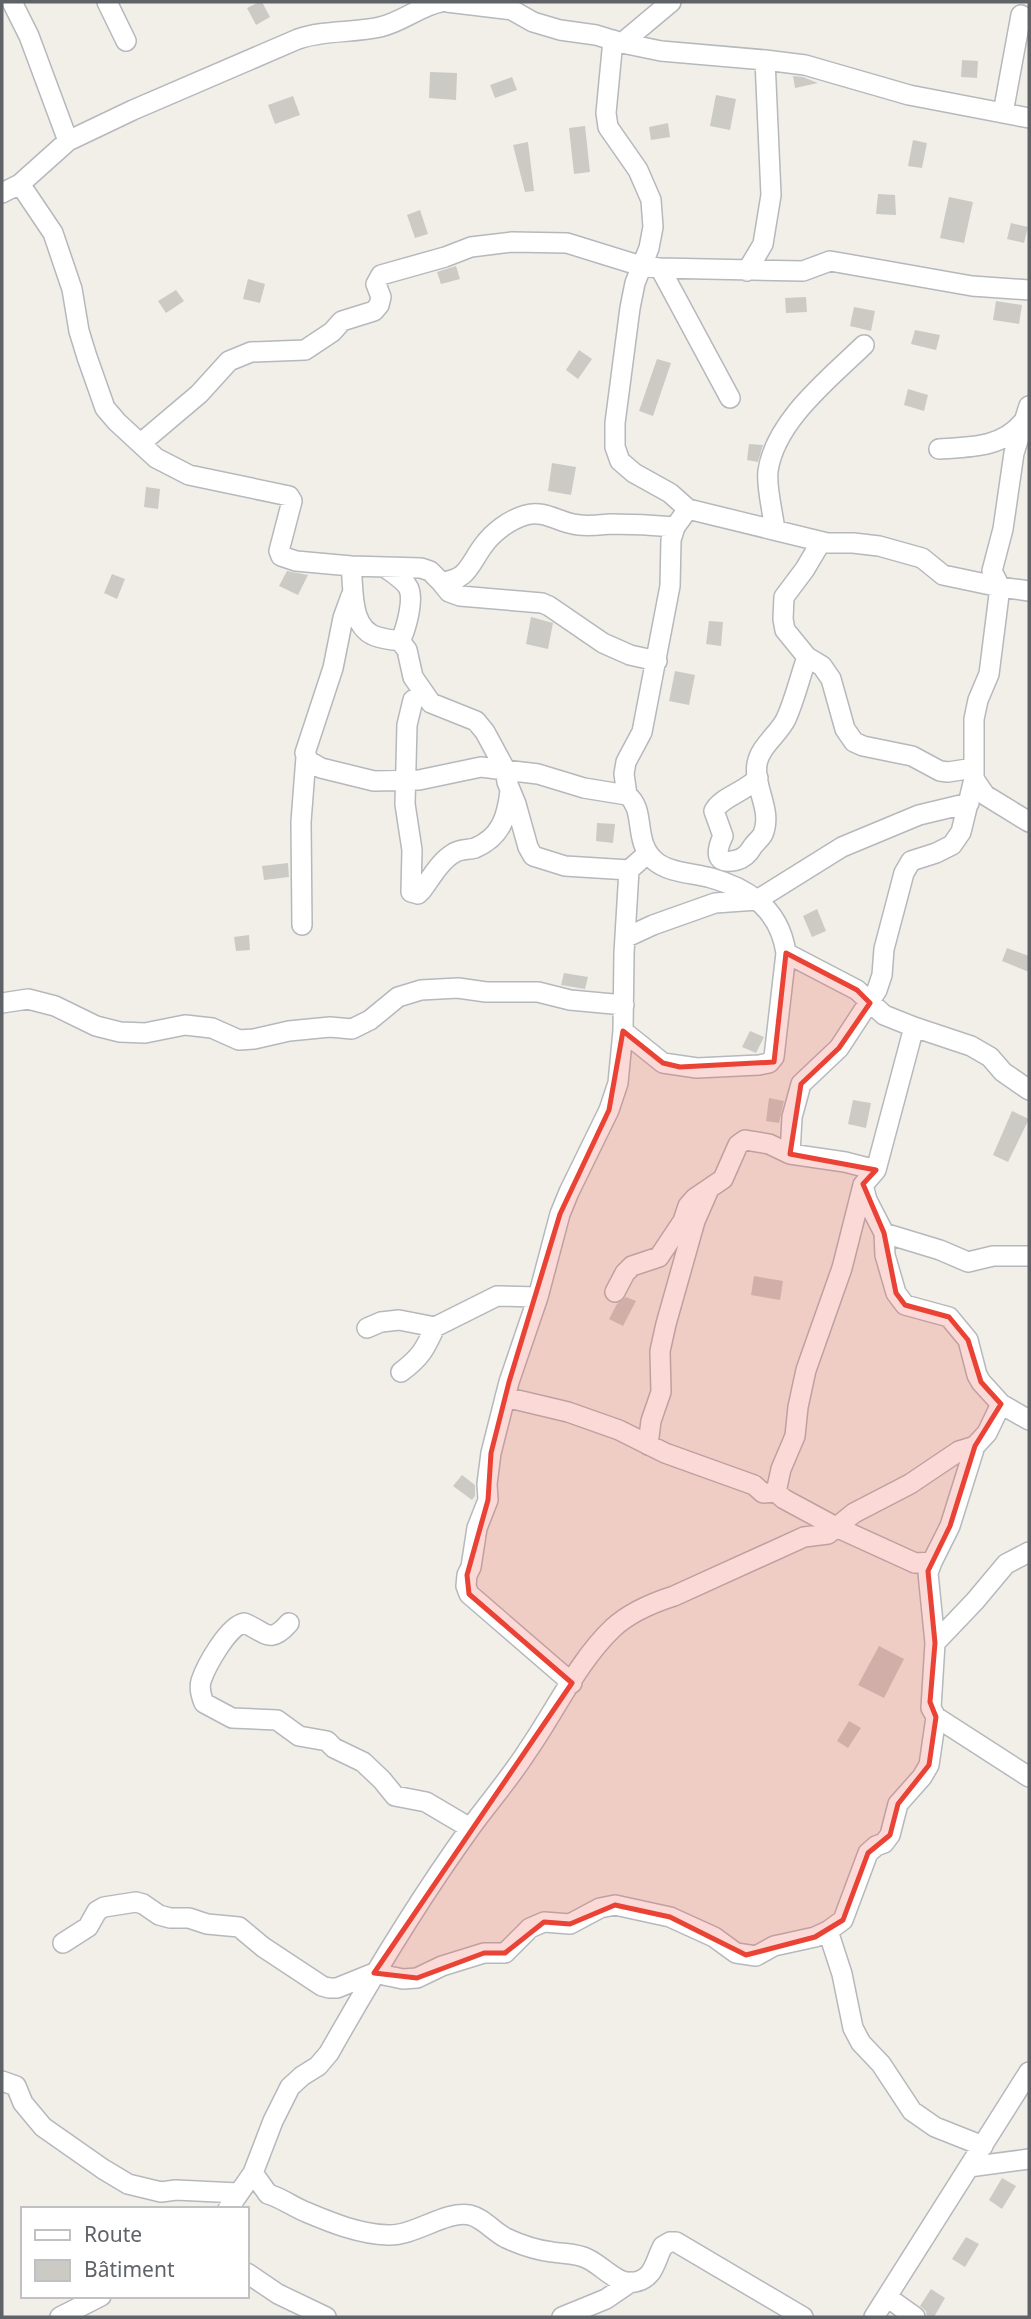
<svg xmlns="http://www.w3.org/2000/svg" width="1031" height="2319" font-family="'Noto Sans',sans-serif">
	<rect width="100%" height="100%" fill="#f1efe8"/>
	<!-- building -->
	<path fill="#cccac5" d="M259,2H262L270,17L256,25L247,8Z
		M962,60L978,61L977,78L961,77Z
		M430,72L457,73L456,100L429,98Z
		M793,76L803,77L818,83L795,88Z
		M512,77L517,90L495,98L490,85Z
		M716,95L736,99L730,130L710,126Z
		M293,96L300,115L275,124L268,105Z
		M668,123L670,137L651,140L649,127Z
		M585,126L590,172L574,174L569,128Z
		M913,140L927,143L922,168L908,166Z
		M528,142L534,191L525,192L513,145Z
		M878,194L895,195L896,215L876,214Z
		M949,197L973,202L964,243L940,238Z
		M420,210L428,234L415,238L407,215Z
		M1011,223L1028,227L1024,243L1007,239Z
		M456,266L460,279L441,284L437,272Z
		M248,279L265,284L260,303L243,299Z
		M176,290L184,301L166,313L158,301Z
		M806,297L807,312L786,313L785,298Z
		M996,301L1022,305L1019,324L993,320Z
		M854,307L875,311L871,331L850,326Z
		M915,330L940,335L936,350L911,344Z
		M579,350L592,359L578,379L566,370Z
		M657,359L671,363L653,416L639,411Z
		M908,389L928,395L924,411L904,405Z
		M749,444L763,445L758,462L747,460Z
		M552,463L576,467L571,495L548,491Z
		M146,487L160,489L158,509L144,507Z
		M287,571L308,575L298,595L279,586Z
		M112,574L125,579L117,599L104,593Z
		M531,617L553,623L548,649L526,644Z
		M709,621L723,622L721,646L706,644Z
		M675,671L695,675L689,705L669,701Z
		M597,823L615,824L613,843L596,841Z
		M288,863L289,877L264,880L262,866Z
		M817,909L826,931L812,937L803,916Z
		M249,935L250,950L236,951L234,937Z
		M1007,948L1029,956V972L1002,961Z
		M564,973L588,977L585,989L561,985Z
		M750,1031L764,1037L756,1053L742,1047Z
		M769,1098L784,1101L779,1123L766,1121Z
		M853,1100L871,1103L866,1128L848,1124Z
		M1012,1111L1029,1119L1008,1162L993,1155Z
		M754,1276L783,1281L780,1300L751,1295Z
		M626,1297L636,1301L623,1326L609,1319L617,1304Z
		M462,1475L475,1485V1496L472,1500L453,1486Z
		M879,1646L904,1659L884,1698L858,1685Z
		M849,1721L861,1728L848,1748L837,1741Z
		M1002,2178L1016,2186L1002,2209L989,2200Z
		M966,2237L979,2244L965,2267L952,2259Z
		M931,2289L945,2298L934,2317H927L926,2311L920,2306Z"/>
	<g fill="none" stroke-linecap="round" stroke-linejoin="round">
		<defs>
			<path id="street" d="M12,2L29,36L68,141
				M107,2L126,41
				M447,2L512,10L533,22L560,30L596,35L622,43L661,51L765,60L805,65L909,95L1029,118
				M613,40L606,113L608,127L638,170L651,200L653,227L649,248L635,283L630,308L615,423V447L620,461L634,473L670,493L688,509L827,543H853L879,546L922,558L943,575L1000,587L1029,591
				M622,43L671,2
				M1003,113L1021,15
				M20,184L53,233L72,289L79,331L87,357L105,408L117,422L156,458L189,475L289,496L292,501L279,551L281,556L296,561L351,566C354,589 349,629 378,637C385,639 393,640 400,641L407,650L413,677L431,703L476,721L485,732L505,769L507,782L516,804L528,847L533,856L565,866L629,870
				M2,193L20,184L68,141L133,110L298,39C324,30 353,33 380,27C402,22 420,6 441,2
				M660,268L730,398
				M747,271L763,244L771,195L765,60
				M1029,406L1014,453L1003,529L992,571L1000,587L989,674L978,700L974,719V779L961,832L952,845L936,853L911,861L904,873L884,949L882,975L877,990L839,1048L801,1084L792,1117L790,1154L845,1162L876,1170L863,1185L867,1200L884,1233L885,1255L896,1293L905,1305L949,1317L968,1340L977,1375L981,1382L1001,1404L1029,1420
				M141,443L199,394L229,361L251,352L305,350L332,332L342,321L374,311L379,305L381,297L376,284L381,275L445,257L471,247L512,242L567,243L641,266L660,268L803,271L830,261L972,286L1029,290
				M939,449C970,447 1002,448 1023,422
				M775,530C773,513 766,487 768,471C775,421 830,378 864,345
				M821,542L805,569L784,597L783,619L785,630L807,657L822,666L831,679L845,729L854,742L863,746L912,756L940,771L948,772L974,768
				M351,566L421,568L430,571L441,582C468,580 469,565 483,546C493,532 509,520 526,515C543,510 557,521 573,524C585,527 598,525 610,524C632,524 653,525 675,527
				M386,568C408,584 414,586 409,613C407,623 405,632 400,641
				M441,582L449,592L460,596L542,603L549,606L603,643L630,655L657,661
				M351,596L343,618L333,668L305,753L309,761L321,768L374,781L419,780L481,767L538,774L584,788L627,795
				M423,693L413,700L407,725L405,804L412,850L411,892L418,894L422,890C431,878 440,861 454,853C460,849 468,850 475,848C501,837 507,817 510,791
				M758,778C745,792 721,797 714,811L723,836C716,851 714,866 737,860C745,858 749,853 753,846C756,842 761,838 763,834C773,810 753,787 757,764C760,746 778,735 786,719C795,699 800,677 807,657
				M974,779L985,795L1029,822
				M302,925L301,822L306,757
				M625,938L653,925L715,903L757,900L842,847L919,815L969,803
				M786,953L857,990L884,1015L914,1027L971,1046L990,1057L1003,1072L1029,1090
				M2,1003L28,999L55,1006L96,1026L120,1032L145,1033L185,1025L212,1028L239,1040L254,1039L289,1031L330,1027L352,1029L370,1020L398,997L421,990L458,988L486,992H538L570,1000L624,1005
				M623,1031L663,1063L697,1068L759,1065L769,1063L774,1057L786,953C780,911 751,889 711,878C694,873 669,873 655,861C632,841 647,810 627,795L624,774L626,762L642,732L670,586L671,540L675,527L688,509
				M876,1170L914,1027
				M884,1233L940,1250L968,1262L993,1256H1029
				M615,1292L625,1273L632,1266L659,1257L683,1221L688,1206L695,1198L723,1179L738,1145L745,1140L769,1144L790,1154
				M367,1328L381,1322L399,1320L435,1327L497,1296L538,1297
				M401,1372C421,1357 425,1349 435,1327
				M505,1397L568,1412L619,1430L665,1453L754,1485L763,1493L776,1492
				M648,1445L651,1421L661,1392L660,1351L666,1324L695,1221L709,1189
				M776,1492L781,1469L795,1436L798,1407L806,1370L842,1268L863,1185
				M776,1492L784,1499L836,1527L915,1563L932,1562L950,1526L975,1446
				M932,1562L928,1573L935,1643L931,1708L936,1717L1029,1777
				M289,1623C269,1646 265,1631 244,1623C228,1626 206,1666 201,1681C199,1689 201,1696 204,1703L232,1718L277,1720L299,1736L327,1741L334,1748L363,1762L382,1780L395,1796L426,1802L470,1828
				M935,1643L975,1601L1006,1564L1029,1552
				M572,1683L469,1594L466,1586L467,1575L471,1567L477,1528L488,1500L487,1484L491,1453L509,1382L538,1297L560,1214L569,1192L609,1110L618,1083L623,1031L624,953L629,870L647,854
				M828,1931L842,1974L853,2028L861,2043L881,2064L912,2111L935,2127L983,2146
				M63,1943L88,1927L97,1911L104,1907L136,1902L143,1904L159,1915L170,1918H189L207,1924L239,1927L263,1947L322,1986L329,1988H337L374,1973L403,1979L417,1978L442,1966L484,1953H505L530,1928L544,1922L570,1924L600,1908L615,1905L670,1917L714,1937L736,1953L756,1956L774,1946L815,1937L828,1931L843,1920L868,1853L876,1846L884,1843L890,1835L898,1804L922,1777L929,1765L936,1717
				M2,2081L16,2086L23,2103L43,2127L103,2169L128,2184L161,2192L176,2190L238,2193
				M969,2167L1029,2159
				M253,2173L268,2194C282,2198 293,2207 306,2212C332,2223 359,2234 388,2235C415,2236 446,2210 470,2215C483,2218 494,2232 506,2238C521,2245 536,2250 552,2252C564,2254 577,2253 588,2259C603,2266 618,2286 635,2282C655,2278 655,2260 663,2246L670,2242H676L803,2317
				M228,2209L253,2173L273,2121L290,2087L302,2076L318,2066L329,2053C373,1975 419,1899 471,1827C490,1801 511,1777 528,1750C555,1711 579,1660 613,1628C630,1612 652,1603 674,1596L804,1537L828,1534L854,1513L910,1484L959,1451L975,1446L987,1433L1001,1404
				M247,2273L278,2294L326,2317
				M887,2297L915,2317
				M60,2317L101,2296
				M562,2317L606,2299L631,2282
				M874,2317L1029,2072"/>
		</defs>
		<!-- street casing -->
		<use href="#street" stroke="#b5b8bc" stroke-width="22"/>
		<!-- street -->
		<use href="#street" stroke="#fff" stroke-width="19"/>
	</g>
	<!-- marked area -->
	<path fill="#ea4335" fill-opacity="0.2" stroke="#ea4335" stroke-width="5" stroke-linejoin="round" d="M786,953L857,990L870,1003L839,1048L801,1084L790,1154L876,1170L863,1184L884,1233L896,1293L905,1305L949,1317L968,1340L981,1382L1001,1404L975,1446L950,1526L928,1571L935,1643L930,1702L936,1717L929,1765L898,1804L890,1835L868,1853L843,1920L815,1937L746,1955L670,1917L615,1905L570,1924L544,1922L505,1953H484L417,1978L374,1973L572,1683L469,1594L467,1575L488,1500L491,1453L509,1382L560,1214L609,1110L623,1031L663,1063L680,1067L774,1062Z"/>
	<!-- border -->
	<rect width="1031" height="2319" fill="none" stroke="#5f6368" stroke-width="7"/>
	<!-- legend -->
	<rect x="21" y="2207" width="228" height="91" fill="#ffffff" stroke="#bfc1c3" stroke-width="2"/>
	<rect x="35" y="2230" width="35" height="10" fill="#ffffff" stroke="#bfc1c3" stroke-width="2"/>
	<text x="84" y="2242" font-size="21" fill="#5f6368">Route</text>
	<rect x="35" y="2260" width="35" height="21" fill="#cccac5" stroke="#bfc1c3" stroke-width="2"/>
	<text x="84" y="2277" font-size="21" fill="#5f6368">Bâtiment</text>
</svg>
